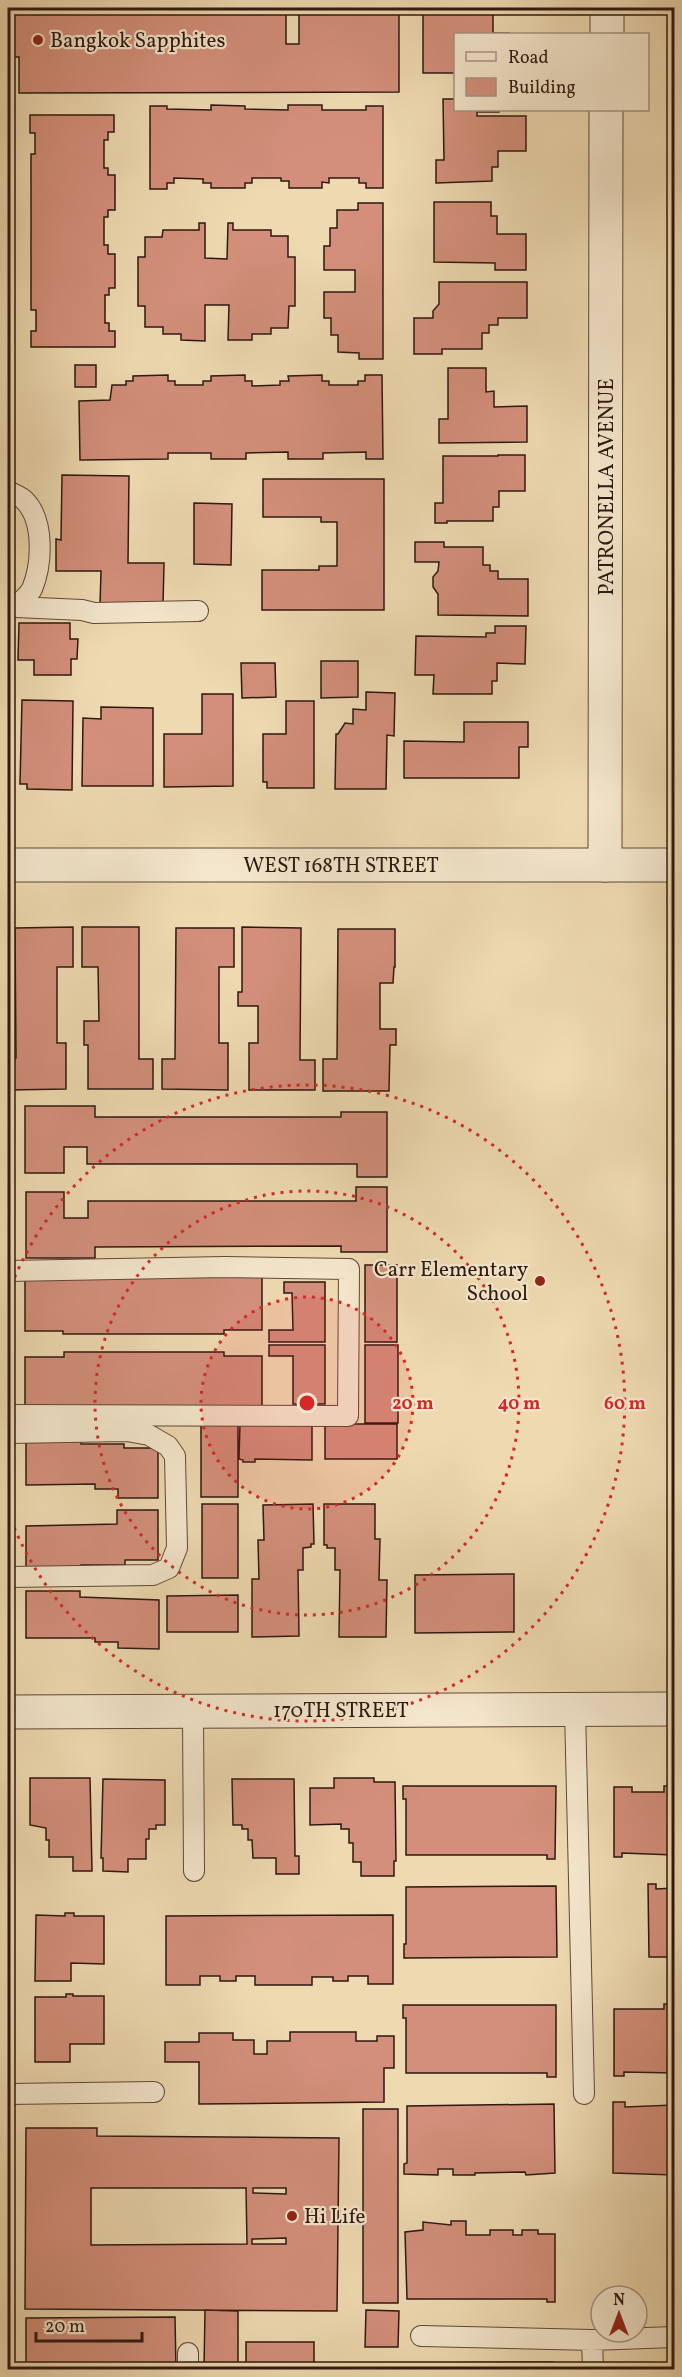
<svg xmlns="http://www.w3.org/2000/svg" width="682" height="2377" font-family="Vollkorn,serif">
	<rect width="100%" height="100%" fill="#eed9b1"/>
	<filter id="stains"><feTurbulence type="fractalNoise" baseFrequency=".00333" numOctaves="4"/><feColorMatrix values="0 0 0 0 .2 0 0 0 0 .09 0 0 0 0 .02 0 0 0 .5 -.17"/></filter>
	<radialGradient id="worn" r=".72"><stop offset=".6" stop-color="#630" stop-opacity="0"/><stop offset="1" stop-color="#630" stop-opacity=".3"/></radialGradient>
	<!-- building -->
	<path fill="#d38f7b" stroke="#2e180f" stroke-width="1.5" fill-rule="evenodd" d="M12,8H286V44H299V8H399V92L19,93V57H12Z
		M423,8H493V33H509V34H456V73H423Z
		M443,99H456V110H499V112H477V116H526V151H498V167H492V181L436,183V160H444Z
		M211,105L245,106V109L288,110V105H322V110H366V106H383V188H366V183H359V178H329V183L322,182V188H289V181H281V178H252V183H245V188H211V183H203V179L174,178V183H167V189H150V106H167V109L211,110Z
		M30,115H114V132H108V140H104V168H108V175H115V210H108V217H104V245H108V254H115V288H109V295H105V323H109V331H115V347H31V331H36V310H31V154H35V133H30Z
		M434,202H491V216H497V234H526V270H495V263L434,262Z
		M358,203H383V359H359V353L338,352V335H331V318H324V292H355V270H324V246H330V228H337V210H358Z
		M199,223H205V258L227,259L228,223H233V230H271V236H288V257H295V306H289L288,328H271V334H252V340H228L229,305H205V341L181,340V334H163V327H145V306H138V257H145V237H162L163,230H199Z
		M439,282H527V318H498V325H489V333H482V349H442V354H414V318H433V311L439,304Z
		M75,365H96V387H75Z
		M448,368H486V392L494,391V407L527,406V442L439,443V419H448Z
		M168,375V381H175V385H203V381H211V376L245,375V381H252V386L280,385V381H289L288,376L322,375V381H329V385H358V381H365V375H382L383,459H366V452L323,453V459H288V452L246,453V459H211V453H168V459L80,460L79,401L110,400L112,385H126V381H133V376Z
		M498,455H525V491H499V507H493V521H447V523H435V503H443V456H498Z
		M62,475L129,476L128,563H164L163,606L100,605L101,571H56V539L61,540Z
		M263,479H384V610H262V570H319V566H337V522H321V517H263Z
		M194,503L232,504L231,565L194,564Z
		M415,542H444V547H483V565H490V571H498V579H528V616L438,615V594L433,587V577L438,571L439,562H415Z
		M19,623H70V639H78L77,659H71V675H34V660H18Z
		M495,626H526L525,664L497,663V681H492V694H433L434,675H415L416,636L486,637V633H495Z
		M321,661H358V697L321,698Z
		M241,663H275L276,697L242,698Z
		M366,692L395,693L394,736L387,735L386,789H335L336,734H338L345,723L353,724V709L366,710Z
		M202,694H233V786L164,787V734H202Z
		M22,700L73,701L72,790L27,789V784H20Z
		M286,701H314V788H267V782H263V734H286Z
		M101,707L153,708V786H82L83,718L101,719Z
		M464,722H528V747H519V778H404V741L464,742Z
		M73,927V967H57V1043H66V1089L8,1090V1058H16L15,928Z
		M82,927H139V1059H153V1089H88V1045H84V1021H99L98,967H82Z
		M242,927L301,928L300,1060H315V1090H249V1043H258V1006H238V992H242Z
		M176,928H234V967H219V1043H228V1090L162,1089V1059H175Z
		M338,929H395V967H394L393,983H380V1029H396V1045H390L389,1091H323V1059H337Z
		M25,1106H95V1117H341V1112H387V1177H357V1164H87V1147H64V1173H25Z
		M356,1187H387V1252H341V1246L95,1247V1258H26V1192H64V1218H88V1201H356Z
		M365,1265H397V1342H365Z
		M262,1275V1330H224V1334H63V1331H25V1276Z
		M284,1282H325V1342H269V1330H293L292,1293H284Z
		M269,1345H325V1404H293V1356H269Z
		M365,1345H398V1423H365Z
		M64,1352H224V1356H262V1412H25V1357H64Z
		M201,1424H238V1497H201Z
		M240,1424H312V1460L255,1459V1462H243V1460L239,1459Z
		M325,1424H397V1459H325Z
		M26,1437H81V1444H124V1448H158V1498H118V1489H95V1484L26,1485Z
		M202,1504H238V1578H202Z
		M313,1504L314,1544H311V1547L303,1548V1570H298L299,1636L252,1637V1579H259L258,1540H264L263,1505Z
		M324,1504H375V1539H380L379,1580H387L386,1637H339L340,1570H335V1548H327V1545H324Z
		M117,1510H158V1560H125V1565H81V1571H26V1526L117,1524Z
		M514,1574V1632L415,1633V1575Z
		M26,1591H80V1597L159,1600V1649L118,1648V1642H95V1638H26Z
		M238,1595V1632H167V1596Z
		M30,1778H90L92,1871H73V1857H49V1840H46V1828L30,1825Z
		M334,1778H374V1782H395L396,1861H394V1876H361V1862H353V1843H349V1829H341V1824L310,1825V1788H334Z
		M103,1779L165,1780V1825H156V1829H149V1839H146V1859H128V1872L103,1871V1858H101Z
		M232,1779H294L295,1856H299V1874H276V1858H253L252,1840H248V1829H242V1825H233Z
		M403,1786H556L555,1859H547V1855H406V1799H403Z
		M664,1786H674V1855L622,1853V1857H614V1787H632V1792H664Z
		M648,1884H656V1889L674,1888V1957H649Z
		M556,1886L557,1957L404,1958V1944H406V1887Z
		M65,1913H74V1916H104V1964L71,1963V1981H35L36,1915L65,1916Z
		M393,1915V1984H368V1976H348V1981H333V1977H312V1985H255V1976H236V1981H220V1976H200V1985H166V1916Z
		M66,1994H73V1996H104V2044H70V2062H35V1997H66Z
		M664,2004H674V2073L624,2072V2076H614V2009H664Z
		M403,2005H556V2077H547V2073H406V2018H403Z
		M290,2032H356V2041H377V2036H394V2068H384V2102L199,2104V2062H165V2042H199V2033H233V2040H254V2054H267V2041H290Z
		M613,2102H625V2107L674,2105V2175L613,2173Z
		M554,2104L555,2173L526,2175L525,2172L475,2173V2175H453V2169H438V2175L404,2174V2164L407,2163V2106Z
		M363,2109H398V2303H363Z
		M26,2128H97V2136L339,2138L337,2311L25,2309ZM91,2188H246L247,2244L91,2245ZM253,2188H286V2194L253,2193ZM286,2238V2244H252V2239Z
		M451,2221H466V2235H490V2230H513V2235H522V2230H538V2234H555V2302H547V2299H407L405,2232L423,2230V2222L451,2225Z
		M205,2310L238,2311V2370H204Z
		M366,2310L399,2311L398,2347H365Z
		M175,2317L176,2370H26V2318Z
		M246,2342H314V2370H246Z
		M553,2362V2370H406V2363Z
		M617,2363H674V2370H617Z
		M327,2365H362V2370H327Z"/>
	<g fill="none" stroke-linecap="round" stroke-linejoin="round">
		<defs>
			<path id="service" d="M8,491C13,494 20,496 24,500C45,520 42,565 32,589C28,596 21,601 16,607H8
				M16,607L82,610L94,613L198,611
				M8,1271L225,1267L349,1269L348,1416L8,1415
				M8,1433L127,1431L149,1435L168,1446L175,1456L177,1548L169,1568L153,1575L8,1577
				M575,1709L584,2094
				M193,1711L194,1871
				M8,2094L154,2092
				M421,2336L592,2340L674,2337
				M592,2340L593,2370
				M188,2353V2370"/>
			<path id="minor" d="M607,34V8
				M605,865L606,110
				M8,1712L674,1709"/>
			<path id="tertiary" d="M8,865H674"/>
		</defs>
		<!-- service casing -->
		<use href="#service" stroke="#5e4838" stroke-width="22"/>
		<!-- minor casing -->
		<use href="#minor" stroke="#5e4838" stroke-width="35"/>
		<!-- tertiary casing -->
		<use href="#tertiary" stroke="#5e4838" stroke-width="35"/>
		<!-- service -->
		<use href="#service" stroke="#f4e6cc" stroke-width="20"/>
		<!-- minor -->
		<use href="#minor" stroke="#f4e6cc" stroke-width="33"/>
		<!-- tertiary -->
		<use href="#tertiary" stroke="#f4e6cc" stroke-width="33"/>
	</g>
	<!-- distance rings -->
	<circle cx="307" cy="1403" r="106" fill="#d62828" fill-opacity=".12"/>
	<g fill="none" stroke="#d62828" stroke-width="3" stroke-dasharray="3 6">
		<circle cx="307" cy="1403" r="106"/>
		<circle cx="307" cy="1403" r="212"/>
		<path d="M8 1294A318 318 0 1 1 8 1512"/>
	</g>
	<!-- markers -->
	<g fill="#8f2418" stroke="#f4e6cc" stroke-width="2">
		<circle cx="38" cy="40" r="6"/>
		<circle cx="540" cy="1281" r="6"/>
		<circle cx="292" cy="2216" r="6"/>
	</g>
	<g text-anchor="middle" stroke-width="4.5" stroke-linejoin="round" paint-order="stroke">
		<!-- poi labels -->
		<g font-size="21" fill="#2e180f" stroke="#f4e6cc" text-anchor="start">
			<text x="50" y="47">Bangkok Sapphites</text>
			<text x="528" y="1276" text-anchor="end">Carr Elementary<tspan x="528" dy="24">School</tspan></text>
			<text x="304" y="2223">Hi Life</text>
		</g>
		<!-- street labels -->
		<g font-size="21" fill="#2e180f" stroke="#f4e6cc">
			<text transform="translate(606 487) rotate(-90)" y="7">PATRONELLA AVENUE</text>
			<text x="341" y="872">WEST 168TH STREET</text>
			<text x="341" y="1717">170TH STREET</text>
		</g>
	</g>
	<circle cx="307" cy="1403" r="9" fill="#d62828" stroke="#f4e6cc" stroke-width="3"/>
	<g font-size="18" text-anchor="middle" font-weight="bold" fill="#d62828" stroke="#f4e6cc" stroke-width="4.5" stroke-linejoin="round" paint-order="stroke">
		<text x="413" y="1409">20 m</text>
		<text x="519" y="1409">40 m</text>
		<text x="625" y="1409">60 m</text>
	</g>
	<!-- margin -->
	<rect width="682" height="2377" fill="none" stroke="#eed9b1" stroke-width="30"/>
	<rect x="9" y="9" width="664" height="2359" fill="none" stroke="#2e180f" stroke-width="3"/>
	<rect x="15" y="15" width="652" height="2347" fill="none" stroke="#2e180f" stroke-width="1.5"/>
	<!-- legend -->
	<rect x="454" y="33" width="195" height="78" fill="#f4e6cc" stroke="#a59480" stroke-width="1.5"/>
	<rect x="466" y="52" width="30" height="9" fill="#f4e6cc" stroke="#a59480" stroke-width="1.5"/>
	<text x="508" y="63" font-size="18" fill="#2e180f">Road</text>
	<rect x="466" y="78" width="30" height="18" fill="#d38f7b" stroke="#a59480" stroke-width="1.5"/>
	<text x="508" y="93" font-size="18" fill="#2e180f">Building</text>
	<!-- north arrow -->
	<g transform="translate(619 2314)"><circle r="28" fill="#f4e6cc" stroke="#a59480" stroke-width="1.5"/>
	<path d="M0-4.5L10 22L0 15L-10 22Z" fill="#8f2418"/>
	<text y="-9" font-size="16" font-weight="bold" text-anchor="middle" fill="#2e180f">N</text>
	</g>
	<!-- scale -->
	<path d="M36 2332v9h106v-9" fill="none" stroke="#2e180f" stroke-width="3"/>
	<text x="45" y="2332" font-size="18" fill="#2e180f" stroke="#f4e6cc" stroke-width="4.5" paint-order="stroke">20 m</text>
	<rect width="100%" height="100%" filter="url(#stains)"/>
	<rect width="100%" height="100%" fill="url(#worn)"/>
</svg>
